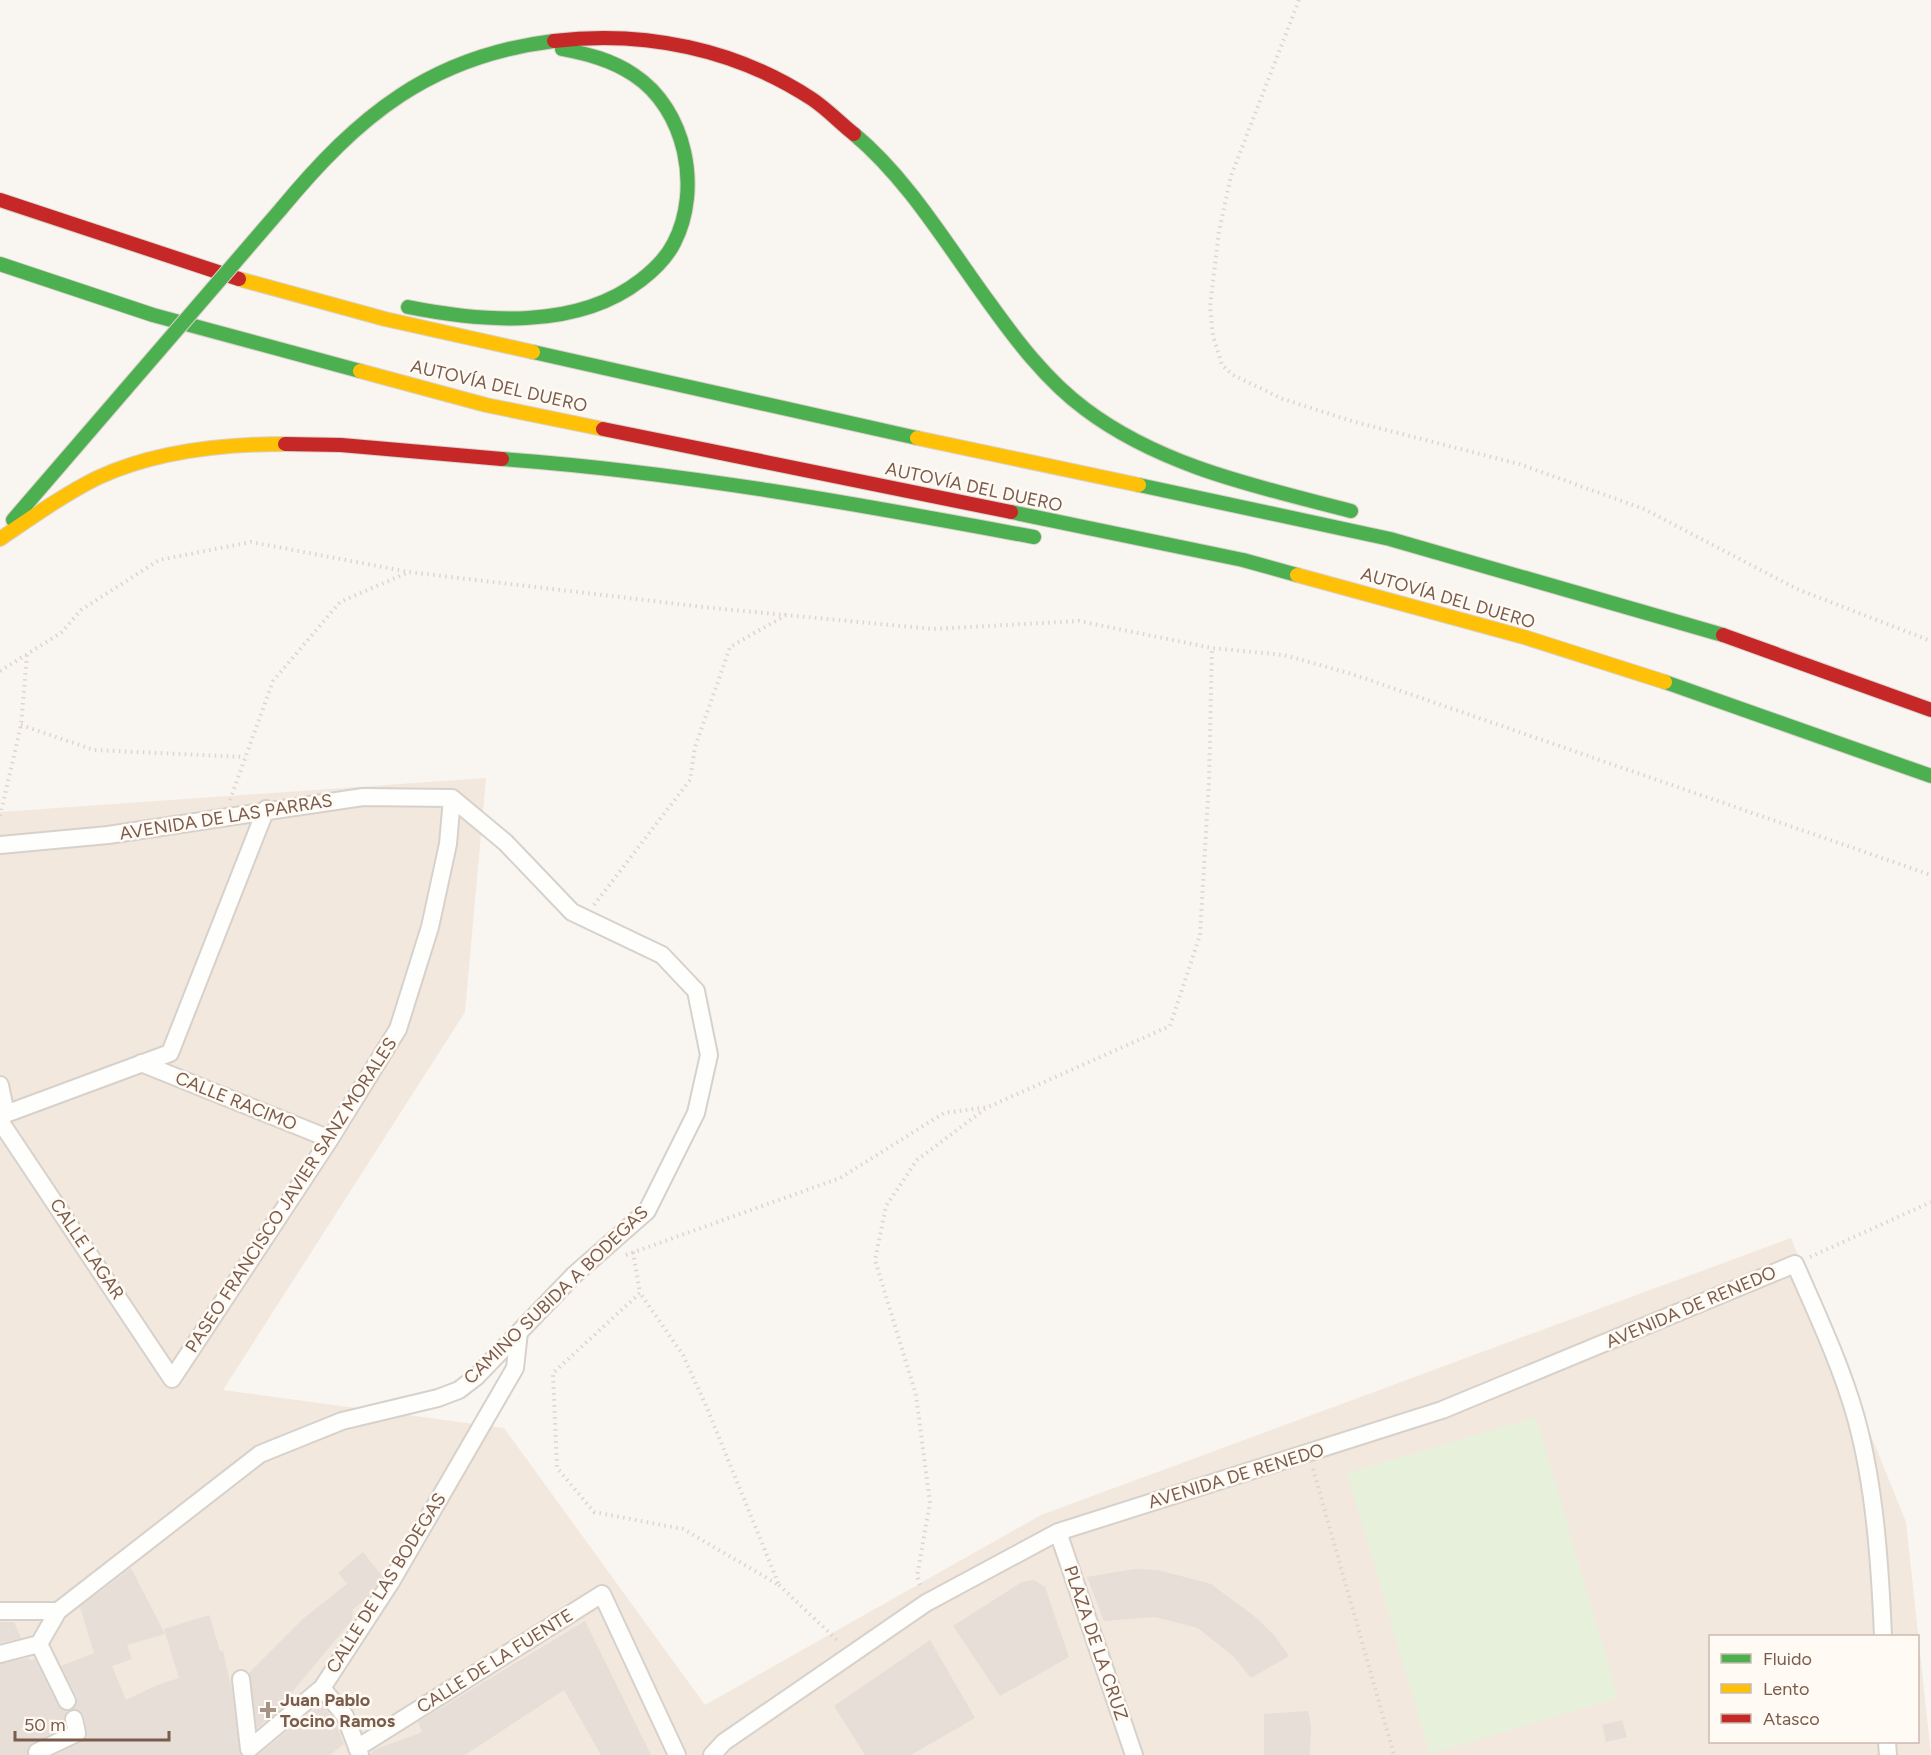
<svg xmlns="http://www.w3.org/2000/svg" width="1931" height="1755" font-family="Figtree,sans-serif">
	<rect width="100%" height="100%" fill="#f9f5f0"/>
	<!-- residential -->
	<path fill="#f2e8de" fill-rule="evenodd" d="M486,778L465,1012L223,1390L504,1428L705,1705L1041,1515L1791,1238L1906,1522L1931,1755H0V812ZM1710,1636H1918V1742H1710Z"/>
	<!-- green -->
	<path fill="#e7f0db" d="M1536,1417L1618,1698L1430,1754L1347,1473Z"/>
	<!-- building -->
	<path fill="#e6ded7" d="M363,1552L382,1576L368,1598L353,1609L352,1620L333,1643L273,1715L257,1728L249,1673L304,1618L347,1584L338,1573Z
		M131,1568L165,1634L127,1645L132,1659L112,1666L126,1700L155,1686L179,1678L164,1629L209,1615L220,1651H223L232,1690L240,1755H55L82,1742L87,1735L84,1716L81,1712L74,1709L77,1697L61,1666L94,1653L80,1607Z
		M1134,1569L1158,1570L1211,1584L1254,1616L1274,1635L1289,1656L1251,1678L1234,1657L1198,1628L1155,1617L1104,1621L1087,1577Z
		M1034,1580L1045,1587L1069,1657L1000,1696L953,1626L1022,1582Z
		M585,1621L651,1755H601L564,1690L465,1755H370L374,1750L422,1732L418,1722Z
		M0,1622H14L21,1638L0,1643Z
		M930,1640L975,1718L911,1755H865L834,1706Z
		M29,1658L30,1660L35,1659L58,1706L67,1711L64,1716L65,1727L32,1743L28,1747L27,1755H0V1664Z
		M321,1704L334,1719L344,1744L330,1755H258Z
		M1308,1711L1311,1726L1310,1755H1264V1714Z
		M1622,1720L1627,1737L1606,1742L1602,1725Z"/>
	<g fill="none" stroke-linecap="round" stroke-linejoin="round">
		<defs>
			<path id="street" d="M0,845L108,835L363,797L452,798
				M141,1063L330,1139
				M0,1085L6,1114
				M0,1116L170,1053L266,809
				M0,1121L172,1379L330,1139L398,1029L430,927L448,844L452,798
				M1058,1532L1134,1755
				M0,1611H58L39,1644L0,1654
				M58,1611L260,1454L342,1421L438,1398L459,1390L476,1377L574,1275L647,1211L696,1113L709,1055L696,991L662,955L572,912L505,842L452,798
				M39,1644L67,1701
				M241,1679L249,1749L322,1688L391,1582L515,1368L519,1332
				M322,1688L345,1716L360,1755
				M1887,1742L1888,1755
				M357,1748L602,1594L677,1755
				M39,1755L37,1752L77,1733L74,1719
				M712,1755L724,1742L926,1603L1058,1532L1442,1410L1795,1264C1817,1314 1841,1365 1856,1418C1875,1487 1880,1565 1883,1636"/>
			<path id="fast" d="M854,134C908,179 947,245 988,301C1016,340 1046,380 1085,409C1162,467 1259,487 1351,511
				M281,209C358,116 430,56 554,41
				M0,264L153,315L360,371
				M408,307C483,322 577,330 641,280C654,270 667,257 674,243C702,189 686,109 634,75C612,60 588,54 562,49
				M533,352L917,438
				M502,459C682,472 857,504 1034,537
				M1139,485L1390,539L1723,635
				M1011,512L1243,560L1297,575
				M13,520L125,390
				M1665,682L1931,776"/>
			<path id="slow" d="M239,279L385,319L533,352
				M360,371L486,405L603,429
				M917,438L1139,485
				M0,539C31,518 63,495 97,478C155,451 221,444 285,444
				M1297,575L1524,637L1665,682"/>
			<path id="jam" d="M554,41C644,30 736,49 812,99C827,109 840,123 854,134
				M0,200L239,279
				M603,429L1011,512
				M285,444L341,445L502,459
				M1723,635L1931,710"/>
		</defs>
		<!-- street casing -->
		<use href="#street" stroke="#d7d1cb" stroke-width="20"/>
		<!-- fast casing -->
		<use href="#fast" stroke="#dad1cc" stroke-width="16"/>
		<!-- slow casing -->
		<use href="#slow" stroke="#dad1cc" stroke-width="16"/>
		<!-- jam casing -->
		<use href="#jam" stroke="#dad1cc" stroke-width="16"/>
		<!-- path -->
		<path stroke="#dcd5d0" stroke-width="4" stroke-dasharray="1.5 4.5" stroke-linecap="butt" d="M1299,0L1231,176L1219,231L1210,307L1213,336L1222,365L1233,375L1283,399L1355,422L1519,464L1644,509L1797,589L1931,641
			M0,671L61,633L81,610L159,560L251,542L409,572L712,608L933,629L1079,621L1212,648L1284,655L1352,674L1931,875
			M21,725L94,750L245,757
			M230,800L273,681L340,602L409,572
			M0,816L21,725L27,655
			M594,905L690,780L695,747L730,647L786,615
			M633,1252L640,1293L553,1373L557,1468L594,1512L683,1529L779,1585L707,1408L683,1355L640,1293
			M626,1255L840,1178L944,1113L988,1107L1170,1026L1200,935L1209,781L1212,648
			M1810,1257L1931,1202
			M1313,1469L1394,1755
			M779,1585L839,1642
			M920,1585L917,1576L930,1503L916,1395L875,1260L886,1206L917,1160L985,1109"/>
		<!-- street -->
		<use href="#street" stroke="#fefefd" stroke-width="16"/>
		<!-- fast -->
		<use href="#fast" stroke="#4caf50" stroke-width="14"/>
		<!-- slow -->
		<use href="#slow" stroke="#ffc107" stroke-width="14"/>
		<!-- jam -->
		<use href="#jam" stroke="#c62828" stroke-width="14"/>
		<defs>
			<path id="fast-bridge" d="M125,390L281,209"/>
		</defs>
		<!-- fast-bridge casing -->
		<use href="#fast-bridge" stroke="#dad1cc" stroke-width="16" stroke-linecap="butt"/>
		<!-- fast-bridge -->
		<use href="#fast-bridge" stroke="#4caf50" stroke-width="14"/>
	</g>
	<!-- markers -->
	<path fill="#a69286" stroke="#fffaf3" stroke-width="2" d="M265 1701h6v6h6v6h-6v6h-6v-6h-6v-6h6z"/>
	<g text-anchor="middle" stroke-width="5" stroke-linejoin="round" paint-order="stroke">
		<!-- street labels -->
		<g font-size="18" fill="#7a5c4d" stroke="#fffaf3">
			<text transform="translate(499 386) rotate(13)" y="6">AUTOVÍA DEL DUERO</text>
			<text transform="translate(974 487) rotate(12)" y="6">AUTOVÍA DEL DUERO</text>
			<text transform="translate(1448 598) rotate(16)" y="6">AUTOVÍA DEL DUERO</text>
			<text transform="translate(226 817) rotate(-9)" y="6">AVENIDA DE LAS PARRAS</text>
			<text transform="translate(236 1101) rotate(22)" y="6">CALLE RACIMO</text>
			<text transform="translate(291 1195) rotate(-57)" y="6">PASEO FRANCISCO JAVIER SANZ MORALES</text>
			<text transform="translate(87 1249) rotate(56)" y="6">CALLE LAGAR</text>
			<text transform="translate(556 1295) rotate(-44)" y="6">CAMINO SUBIDA A BODEGAS</text>
			<text transform="translate(1691 1307) rotate(-23)" y="6">AVENIDA DE RENEDO</text>
			<text transform="translate(1236 1476) rotate(-17)" y="6">AVENIDA DE RENEDO</text>
			<text transform="translate(386 1583) rotate(-58)" y="6">CALLE DE LAS BODEGAS</text>
			<text transform="translate(1096 1643) rotate(71)" y="6">PLAZA DE LA CRUZ</text>
			<text transform="translate(495 1661) rotate(-32)" y="6">CALLE DE LA FUENTE</text>
		</g>
		<!-- poi labels -->
		<g font-size="18" font-weight="bold" fill="#7a5c4d" stroke="#fffaf3" text-anchor="start">
			<text x="280" y="1706">Juan Pablo<tspan x="280" dy="21">Tocino Ramos</tspan></text>
		</g>
	</g>
	<!-- legend -->
	<rect x="1709" y="1635" width="210" height="108" fill="#fffaf3" stroke="#cabbb1" stroke-width="1.5"/>
	<rect x="1721" y="1654" width="30" height="9" fill="#4caf50" stroke="#cabbb1" stroke-width="1.5"/>
	<text x="1763" y="1665" font-size="18" fill="#7a5c4d">Fluido</text>
	<rect x="1721" y="1684" width="30" height="9" fill="#ffc107" stroke="#cabbb1" stroke-width="1.5"/>
	<text x="1763" y="1695" font-size="18" fill="#7a5c4d">Lento</text>
	<rect x="1721" y="1714" width="30" height="9" fill="#c62828" stroke="#cabbb1" stroke-width="1.5"/>
	<text x="1763" y="1725" font-size="18" fill="#7a5c4d">Atasco</text>
	<!-- scale -->
	<path d="M15 1731v9h154v-9" fill="none" stroke="#7a5c4d" stroke-width="3"/>
	<text x="24" y="1731" font-size="18" fill="#7a5c4d" stroke="#fffaf3" stroke-width="4.5" paint-order="stroke">50 m</text>
</svg>
